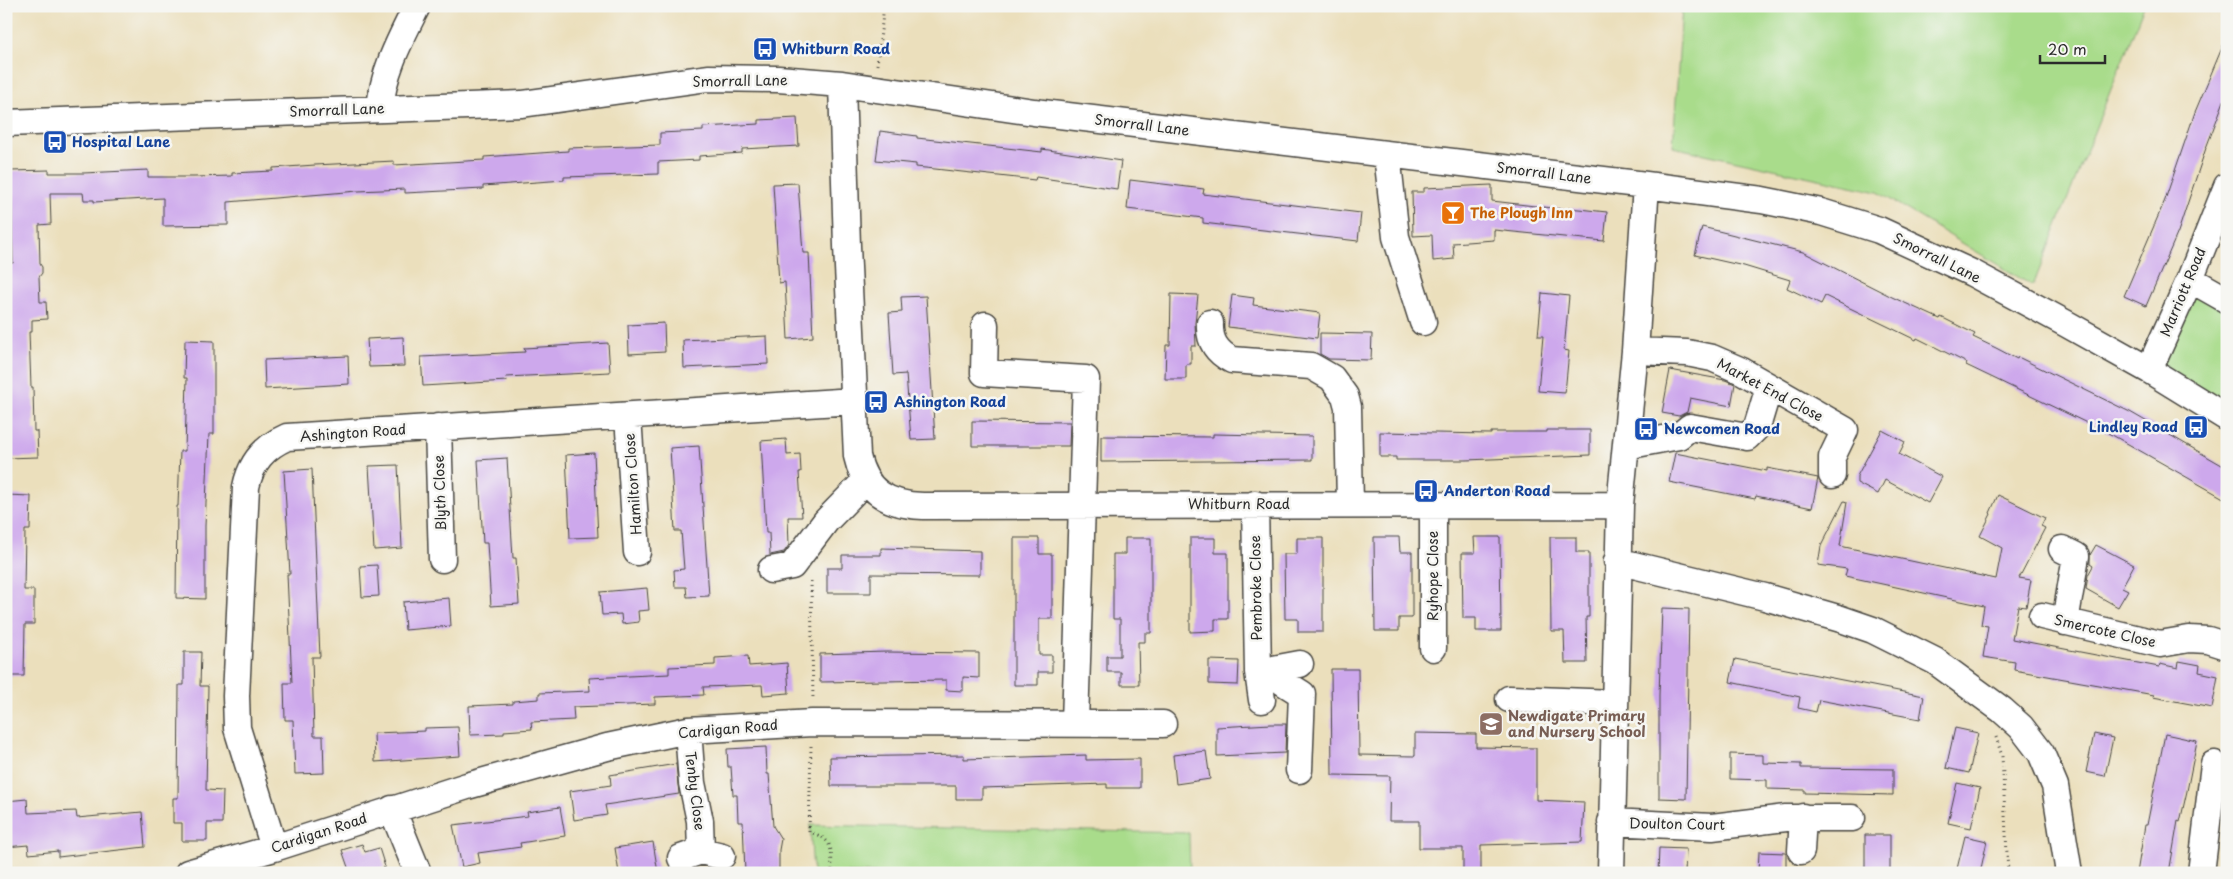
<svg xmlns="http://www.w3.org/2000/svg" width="2233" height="879" font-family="'Playpen Sans',sans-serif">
	<rect width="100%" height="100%" fill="#f6f6f2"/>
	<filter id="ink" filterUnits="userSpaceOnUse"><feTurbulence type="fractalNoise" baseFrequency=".02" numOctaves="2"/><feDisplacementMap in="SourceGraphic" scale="10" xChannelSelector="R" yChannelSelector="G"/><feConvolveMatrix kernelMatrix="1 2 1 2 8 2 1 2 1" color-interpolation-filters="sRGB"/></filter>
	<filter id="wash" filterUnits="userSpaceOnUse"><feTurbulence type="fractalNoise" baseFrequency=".0096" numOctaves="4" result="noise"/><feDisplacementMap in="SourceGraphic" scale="20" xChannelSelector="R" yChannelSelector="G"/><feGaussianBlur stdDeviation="1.12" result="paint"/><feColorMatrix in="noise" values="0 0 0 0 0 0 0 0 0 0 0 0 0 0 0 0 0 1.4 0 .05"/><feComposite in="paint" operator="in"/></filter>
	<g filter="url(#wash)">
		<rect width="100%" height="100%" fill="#ebdfbc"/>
		<!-- green -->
		<path fill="#a9dc8b" stroke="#6a845b" d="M1682,6H2144L2033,286L1878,192L1673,147Z
			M2194,292L2227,310V404L2161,367Z
			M810,825L1189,833L1190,873H813Z"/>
		<g id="blocks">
			<!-- building -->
			<path fill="#cda8ec" d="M2227,36V93L2206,148L2178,232L2146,306L2124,296L2165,200L2195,112Z
				M797,118L799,146L742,149V153L699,156V160L658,162V174L564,177V180L483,186V189L405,193V189L358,191L228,202V225L163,226V198L94,202V200H84L83,193H50L51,224L39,225L40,264L42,267V273L39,277L40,302H46L47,319L32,320V332H29L31,387H33L34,431H37L38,457L6,458V304H8L6,263H13L11,171L49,170V173H83L148,170V177H194L232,176V173L273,171V168L315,165L394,161V165L484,160V157L568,151V148L660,145V133L703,131V127L759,124V120Z
				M880,131L917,136V138L1042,152V149L1121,161L1117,189L1036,177L1035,180L935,169L916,167V164L876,160Z
				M1130,180L1204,189L1203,194L1361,213L1358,241L1203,223V218L1127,209Z
				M798,183L803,253H809L813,337L788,339L785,282L779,283L773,184Z
				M1492,185V201L1569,210V208L1607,212L1604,241L1494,230V240L1453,243L1454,259L1433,261L1432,235L1413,236L1412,192H1424V188Z
				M1702,227L1803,252L1894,298L1940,319L1941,317L1975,334L1973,337L1996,348L2017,359L2018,357L2130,412L2227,468V500L2114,436L1966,365L1967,363L1917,338L1916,340L1825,296L1821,304L1787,288L1790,280L1744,266L1695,255Z
				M1542,293L1569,296L1564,350L1569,351L1565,393L1538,391L1543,336H1538Z
				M1171,294L1198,295L1195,323L1196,346H1191V364H1186V379H1165L1166,345H1170Z
				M1232,295L1254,298L1253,305L1320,313L1317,338L1228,327Z
				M926,296L935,439L911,440L906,374L893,375L889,313L902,312L901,297Z
				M664,323L665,352L629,354L628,325Z
				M1320,333L1372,334L1371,360L1329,359L1320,354Z
				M767,336L768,364L684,368L683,340Z
				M403,337L404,366L369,367L367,339Z
				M185,340L214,341V434H209L205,526V599L176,598L177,506H178L180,451H185L187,378H184Z
				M608,343L610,372L506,377L507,381L423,386L421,357L525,352L524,348Z
				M348,356L349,384L265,389L264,360Z
				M1670,370L1725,380L1735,384L1731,406L1690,398L1687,412L1679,416L1662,413Z
				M972,421L1070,422L1069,446H972Z
				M1547,430H1590V455L1466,460H1396V457H1380V432L1491,434V432H1547Z
				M1882,430L1905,442L1899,454L1942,477L1928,503L1885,480L1878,494L1857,483V476Z
				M1213,434L1312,436V460L1101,462V436L1213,437Z
				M786,439L787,455L800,454L801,472H799L802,517H788L789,545L784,552L770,555L769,533H766L761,441Z
				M699,446L709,596L687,597L686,587H675L674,570L684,569L681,531H675L670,448Z
				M594,453L598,537L570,538L566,455Z
				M1675,453L1767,471V468L1818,478L1812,508L1756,496L1755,499L1669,482Z
				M507,458L513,558H516L519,604L491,606L487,543H483L478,460Z
				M398,465L402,548L374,550L369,466Z
				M312,469L320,657H312L314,736H323L324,773L295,774L293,720H285L284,683H292L287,574H290L284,471Z
				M6,495L31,496L30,530H25L24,590H34V624H25L24,676H6Z
				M1998,495L2045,518L2041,526L2045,528L2019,578L2031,580L2026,607L2018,606L2012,639L2159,667L2160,664L2178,668L2179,661L2200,665L2199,672L2218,676L2212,708L2153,697L2154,695L2014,670L2015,662L1983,657L1988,626L1981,625L1984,606L1845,576L1847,569L1818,565L1821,546L1844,501L1847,502L1840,546L1996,579L2002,548L1980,536L1991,514L1990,513Z
				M1374,537H1399L1400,552H1412V618H1399V631H1375Z
				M1474,537H1500L1501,631H1476V618H1463L1462,553H1475Z
				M1550,537H1576V552H1589V617H1586L1587,663H1565L1564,631H1551Z
				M1014,538H1039V554H1052V619H1039V655H1052V672H1038V685H1014Z
				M1125,538H1151V633H1145V642H1138L1139,685H1121V672H1107V656H1120V619H1113V554H1125Z
				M1190,538H1215V553H1228V619H1215V631L1190,632Z
				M1297,538H1323V632H1298V619H1285L1284,554H1297Z
				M2096,545L2134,565L2122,587L2128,590L2118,607L2086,589L2088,575L2093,566L2090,564V555Z
				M881,548L980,551V575L871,574V593H827V568H842V555H881Z
				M377,565L379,596L362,597L360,566Z
				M647,588L649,610L638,611L639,622L622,624L621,614L602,615L600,592Z
				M449,598L451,626L405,630L403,602Z
				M1662,608L1689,609L1686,799L1659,798V695Z
				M184,652H201L200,686H208L206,790L223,791L222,823H207V841H182V823H173V798H178L179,685H184Z
				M886,652L979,653V678L963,677V691L946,690V680L820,682V654Z
				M748,656L749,666L787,663L789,693L763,695L762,685L703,687L704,695L655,697V704L573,707L574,720L531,722L532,729L504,731V734L470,735L469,706L513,704V701L539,699V693L590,691L589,678L669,674V667L715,665V658Z
				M1735,659L1924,696L1920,719L1819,700L1816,712L1798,708L1800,697L1730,682Z
				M1209,660L1239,661L1238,685L1209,684Z
				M1331,669H1358L1359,755L1415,756V733L1476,734V747L1536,748V800L1584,802L1582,842L1481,845V873H1463V848H1419V821H1389L1390,776L1332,775Z
				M1271,724H1286L1285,753L1217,756V727Z
				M458,727L460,756L375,762L374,733L425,731V728Z
				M1955,728L1978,733L1969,773L1946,768Z
				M2094,734L2113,738L2105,776L2086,772Z
				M2165,734L2197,741L2187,791L2180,822L2178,821L2169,873H2137L2145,825H2147Z
				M766,747L767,774H769L773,826L781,839L779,850V873H745L743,822H738L737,795H733L731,767H728L727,749Z
				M1206,751L1210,779L1176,784L1173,755Z
				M1730,754L1763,755V763L1801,764V768L1893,769V795L1805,793V790L1767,789V780L1730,779Z
				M964,755V759L1086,755V760L1140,759V788H1107V784L982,788V799H956V786H831L830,757Z
				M676,764L679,794L605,805L607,815L574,820L570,791L611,785L610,775Z
				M1957,783L1980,788L1971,828L1948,823Z
				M27,799L28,813L76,811L77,818L142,812L145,847L58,857V851L29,854L28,845L6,847V801Z
				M560,807L565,836L520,843L521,847L478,853L480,863L462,867L453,825L528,816L527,812Z
				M1865,835H1890V873H1865Z
				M1965,836L1987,841L1980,873H1956Z
				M653,842L658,873H619L615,848Z
				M362,844L365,852L379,848L385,867L367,873H350L342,850Z
				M1659,848L1686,849L1685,873H1658Z
				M1759,852L1786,853V873H1758Z"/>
		</g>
	</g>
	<g filter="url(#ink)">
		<use href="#blocks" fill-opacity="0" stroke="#484641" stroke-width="1"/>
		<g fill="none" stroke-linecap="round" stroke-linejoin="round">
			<defs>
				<path id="minor" d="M842,84L847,246L857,456C865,492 888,505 923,506L1620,505
					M380,109C383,71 400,40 417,6
					M6,123L522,104L708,78L778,79L842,84L1034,112L1646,185L1762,200L1821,212L1879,230L1972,273L2065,323L2149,370L2227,418
					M1387,154L1396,237L1423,322
					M2190,279L2227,300
					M1210,323C1209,340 1216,352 1232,360L1311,366L1332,378L1345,396L1348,407L1350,504
					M985,325L984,373L1086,379L1075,723
					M1635,351L1687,353L1712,358L1742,371L1845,430L1832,457V475
					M2149,370L2190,279L2227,186
					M628,416L637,552
					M438,427L442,559
					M1626,446L1679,436L1690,427L1747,437L1757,427L1769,387
					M1255,504L1258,672L1262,700
					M2062,549L2076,556L2065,622
					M1617,561L1765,597L1841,619L1873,630L1935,661L2002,710L2021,727L2041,753L2055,786L2069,873
					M771,570L792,566L826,521L865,481
					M2042,616L2160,644L2189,639L2208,640L2227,646
					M1433,648V504
					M1272,670L1283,682L1302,694L1299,770
					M1258,672L1300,664
					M1509,699L1614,703
					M688,730L692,783L700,821L701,851
					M392,809L418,873
					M1611,822L1712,827L1786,818H1852
					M274,848L237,728L236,696L246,487C251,462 264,447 287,437L854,401
					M1801,851L1803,817
					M681,858L701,851L722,856
					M188,873L274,848L467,786L607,747L688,730L812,723L1163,724
					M1611,873L1620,505L1635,351L1646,185
					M2201,873L2214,764"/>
			</defs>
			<!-- minor casing -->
			<use href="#minor" stroke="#484641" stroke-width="29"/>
			<!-- path -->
			<path stroke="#484641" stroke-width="3" stroke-dasharray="1 4" stroke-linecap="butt" d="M877,65L884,6
				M811,581L813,700
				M1996,737L2002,756L2008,873
				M811,746L809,832C835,839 831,850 832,873"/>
			<!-- minor -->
			<use href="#minor" stroke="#fff" stroke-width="26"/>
		</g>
	</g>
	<!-- icons -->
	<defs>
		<symbol id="bus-square" viewBox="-11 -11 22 22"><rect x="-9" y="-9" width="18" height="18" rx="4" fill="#1a4fb4" stroke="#f6f6f2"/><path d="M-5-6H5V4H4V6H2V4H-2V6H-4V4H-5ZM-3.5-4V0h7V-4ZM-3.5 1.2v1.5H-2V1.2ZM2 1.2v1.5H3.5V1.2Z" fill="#fff"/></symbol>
		<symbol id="bar-square" viewBox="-11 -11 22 22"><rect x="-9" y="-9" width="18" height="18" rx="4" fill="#e8710a" stroke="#f6f6f2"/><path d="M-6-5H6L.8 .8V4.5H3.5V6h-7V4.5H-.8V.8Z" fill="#fff"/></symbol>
		<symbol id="school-square" viewBox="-11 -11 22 22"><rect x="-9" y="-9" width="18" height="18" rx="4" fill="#8d6e63" stroke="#f6f6f2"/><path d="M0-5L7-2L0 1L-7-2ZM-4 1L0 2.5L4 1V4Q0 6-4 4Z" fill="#fff"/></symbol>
	</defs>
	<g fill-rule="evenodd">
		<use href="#bus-square" x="751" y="35" width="28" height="28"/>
		<use href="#bus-square" x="41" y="128" width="28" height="28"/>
		<use href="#bar-square" x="1439" y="199" width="28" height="28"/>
		<use href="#bus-square" x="862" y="388" width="28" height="28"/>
		<use href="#bus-square" x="2182" y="413" width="28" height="28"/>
		<use href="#bus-square" x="1632" y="415" width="28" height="28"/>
		<use href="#bus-square" x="1412" y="477" width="28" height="28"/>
		<use href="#school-square" x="1477" y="710" width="28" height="28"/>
	</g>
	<g text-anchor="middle" stroke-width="5" stroke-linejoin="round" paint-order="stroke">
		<!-- transit labels -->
		<g font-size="14" font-weight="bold" fill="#164399" stroke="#f6f6f2" text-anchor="start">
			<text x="782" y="54">Whitburn Road</text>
			<text x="72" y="147">Hospital Lane</text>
			<text x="894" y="407">Ashington Road</text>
			<text x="2178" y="432" text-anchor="end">Lindley Road</text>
			<text x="1664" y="434">Newcomen Road</text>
			<text x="1444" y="496">Anderton Road</text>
		</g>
		<!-- street labels -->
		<g font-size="14" fill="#2b2b2b" stroke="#f6f6f2">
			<text transform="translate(740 81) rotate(-1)" y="5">Smorrall Lane</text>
			<text transform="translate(337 110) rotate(-2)" y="5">Smorrall Lane</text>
			<text transform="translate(1142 125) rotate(7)" y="5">Smorrall Lane</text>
			<text transform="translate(1544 173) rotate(7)" y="5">Smorrall Lane</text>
			<text transform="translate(1937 258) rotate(26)" y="5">Smorrall Lane</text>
			<text transform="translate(2183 292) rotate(-67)" y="5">Marriott Road</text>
			<text transform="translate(1770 390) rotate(28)" y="5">Market End Close</text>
			<text transform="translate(353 433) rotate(-4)" y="5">Ashington Road</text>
			<text transform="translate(633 484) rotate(-94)" y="5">Hamilton Close</text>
			<text transform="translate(440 493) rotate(-92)" y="5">Blyth Close</text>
			<text x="1239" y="509">Whitburn Road</text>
			<text transform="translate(1433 576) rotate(-90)" y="5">Ryhope Close</text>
			<text transform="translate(1256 588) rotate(-91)" y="5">Pembroke Close</text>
			<text transform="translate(2105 631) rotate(13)" y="5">Smercote Close</text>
			<text transform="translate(728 729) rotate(-5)" y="5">Cardigan Road</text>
			<text transform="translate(695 791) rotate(83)" y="5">Tenby Close</text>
			<text transform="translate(1677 824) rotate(1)" y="5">Doulton Court</text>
			<text transform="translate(319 833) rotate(-18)" y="5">Cardigan Road</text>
		</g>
		<!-- food labels -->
		<g font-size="14" font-weight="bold" fill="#c56008" stroke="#f6f6f2" text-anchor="start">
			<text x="1470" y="218">The Plough Inn</text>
		</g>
		<!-- education labels -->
		<g font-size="14" font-weight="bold" fill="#785e54" stroke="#f6f6f2" text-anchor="start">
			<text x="1508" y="721">Newdigate Primary<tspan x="1508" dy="16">and Nursery School</tspan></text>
		</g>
	</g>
	<!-- margin -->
	<rect width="2233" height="879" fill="none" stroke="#f6f6f2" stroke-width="25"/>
	<!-- scale -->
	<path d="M2040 55v8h65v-8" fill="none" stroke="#2b2b2b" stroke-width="2.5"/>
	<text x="2048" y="55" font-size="15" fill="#2b2b2b" stroke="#f6f6f2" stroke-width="4" paint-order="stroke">20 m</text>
</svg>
